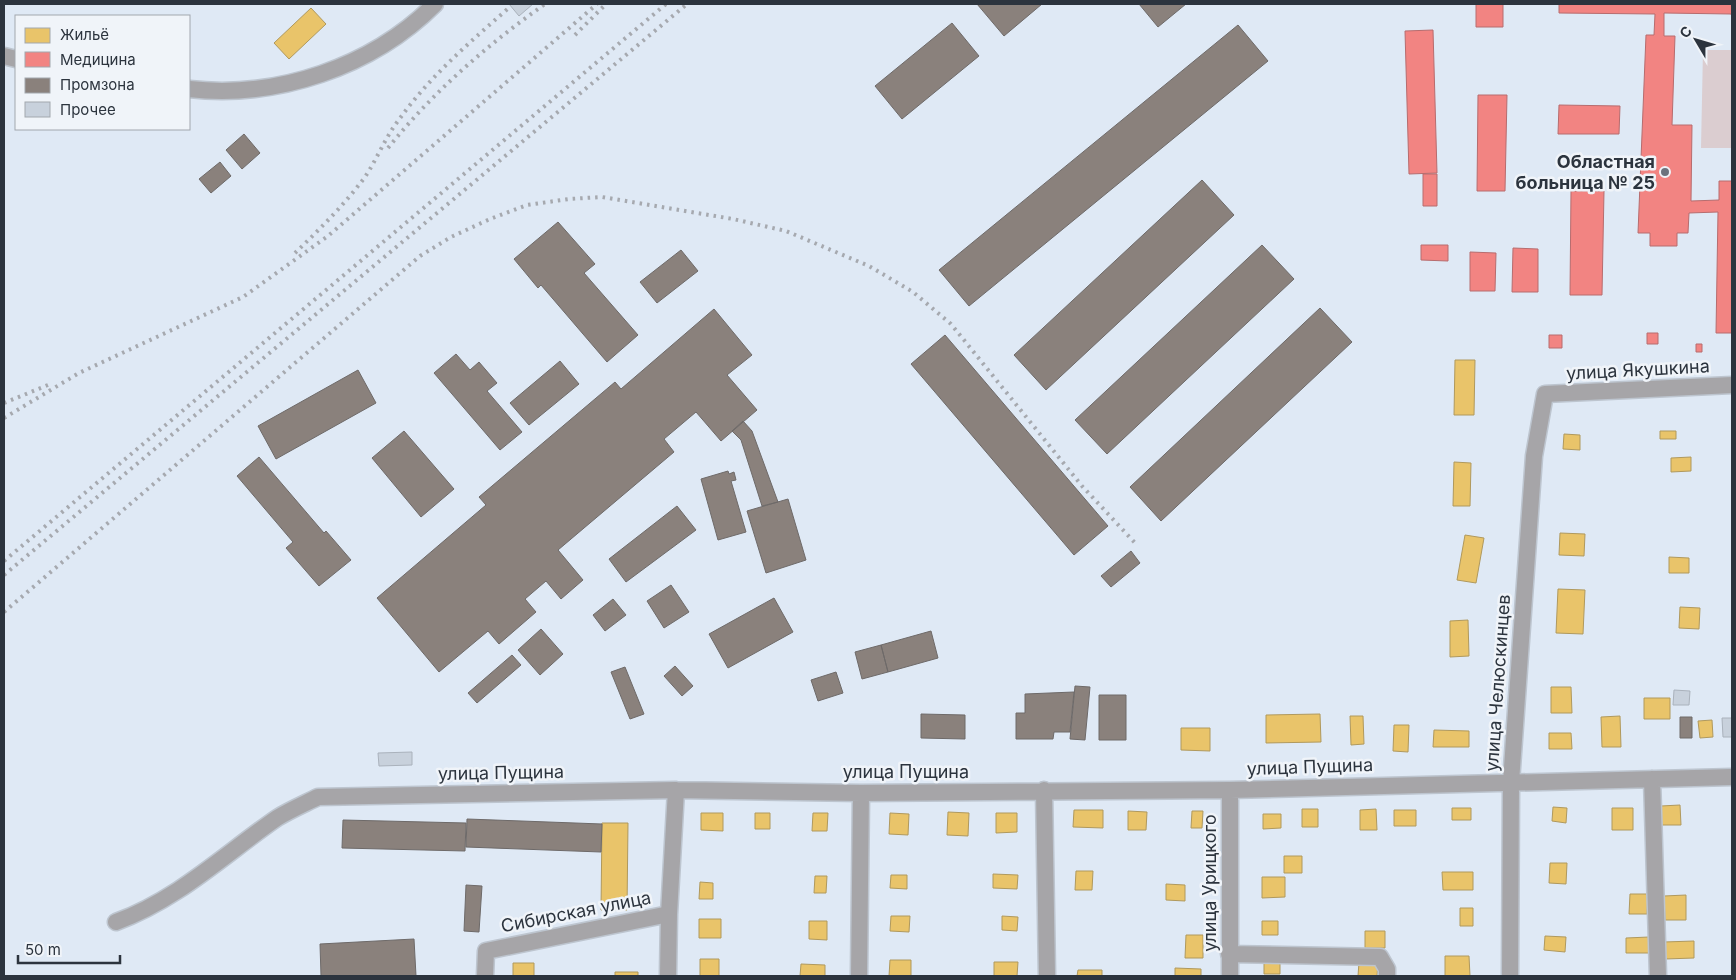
<svg xmlns="http://www.w3.org/2000/svg" width="1736" height="980" font-family="Inter,sans-serif">
	<rect width="100%" height="100%" fill="#dfe9f5"/>
	<!-- green -->
	<path fill="#dbcdd0" d="M1703,50H1732V148H1701Z"/>
	<!-- homes -->
	<path fill="#e9c46a" stroke="#b0995d" d="M311,8L326,24L289,59L274,43Z
		M1455,360H1475L1474,415H1454Z
		M1660,431H1676V439H1660Z
		M1564,434L1580,435V450L1563,449Z
		M1691,457V471L1671,472V458Z
		M1454,462L1471,463L1470,506H1453Z
		M1560,533L1585,534L1584,556L1559,555Z
		M1465,535L1484,538L1476,583L1457,580Z
		M1669,557L1689,558V573H1669Z
		M1558,589L1585,590L1583,634L1556,633Z
		M1680,607L1700,608L1699,629L1679,628Z
		M1468,620L1469,656L1450,657V621Z
		M1551,687H1571L1572,713H1551Z
		M1644,698H1670V719H1644Z
		M1320,714L1321,742L1266,743V715Z
		M1350,716H1363L1364,744L1351,745Z
		M1620,716L1621,747H1602L1601,717Z
		M1712,720L1713,737L1700,738L1698,721Z
		M1394,725H1409L1408,752L1393,751Z
		M1181,728H1210V751L1181,750Z
		M1434,730L1469,731V747H1433Z
		M1549,733H1571L1572,749H1549Z
		M1680,805L1681,825H1661V806Z
		M1553,807L1567,808L1566,823L1552,821Z
		M1452,808H1471V820H1452Z
		M1612,808H1633V830H1612Z
		M1302,809H1318V827H1302Z
		M1376,809L1377,830H1360V810Z
		M1074,810H1103V828L1073,827Z
		M1394,810H1416V826H1394Z
		M1128,811L1147,812L1146,830H1128Z
		M1192,811H1203L1202,828H1191Z
		M948,812L969,813L968,836L947,835Z
		M701,813H723V831L701,830Z
		M755,813H770V829H755Z
		M813,813H828L827,831H812Z
		M890,813L909,814L908,835L889,834Z
		M996,813H1017V832L996,833Z
		M1263,814H1281V828L1263,829Z
		M602,823H628L627,910H601Z
		M1284,856H1302V873H1284Z
		M1550,863H1567L1566,884L1549,883Z
		M1076,871H1093L1092,890H1075Z
		M1442,872H1473V890H1443Z
		M993,874L1018,875L1017,889L993,888Z
		M891,875H907V889L890,888Z
		M815,876H827L826,893H814Z
		M1262,877H1285V897L1262,898Z
		M700,882L713,883V899H699Z
		M1166,884L1185,885V901L1166,900Z
		M1630,894H1648L1647,914H1629Z
		M1686,895V920H1665L1664,896Z
		M1460,908H1473V926H1460Z
		M891,916H910L909,932L890,931Z
		M1002,916L1018,917L1017,931L1002,930Z
		M699,919H721V938H699Z
		M809,921H827V940L809,939Z
		M1262,921H1278V935H1262Z
		M1365,931H1385V948H1365Z
		M1186,935H1203V958H1185Z
		M1545,936L1566,937L1565,952L1544,950Z
		M1649,937V953H1626V938Z
		M1694,941V958L1665,959L1664,942Z
		M1445,956H1469L1470,976H1445Z
		M700,959H719V976H700Z
		M890,960H911V976H889Z
		M994,962H1018L1017,976H994Z
		M1359,962L1378,963L1377,976H1358Z
		M513,963H534V976H513Z
		M1264,963H1280V974H1264Z
		M801,964L825,965V976H800Z
		M1175,968L1201,969V976H1175Z
		M1078,970H1102V976H1077Z
		M615,972H638V976H615Z"/>
	<!-- health -->
	<path fill="#f28482" stroke="#b76c6e" d="M1476,4H1503V27H1476Z
		M1559,4H1732V16L1731,14L1664,13V36H1675L1672,125H1692L1691,201L1719,200V181H1732V333H1716L1718,212L1689,213L1688,233H1677V246H1650V233H1638L1646,35H1654L1655,14L1559,13Z
		M1433,30L1437,173L1409,174L1405,31Z
		M1478,95H1507L1505,191H1477Z
		M1559,105L1620,106L1619,134H1558Z
		M1423,174H1437V206H1423Z
		M1571,191H1604L1602,295H1570Z
		M1421,245H1448V261L1421,260Z
		M1513,248L1538,249V292H1512Z
		M1470,252L1496,253L1495,291H1470Z
		M1647,333H1658V344H1647Z
		M1549,335H1562V348H1549Z
		M1696,344H1702V352H1696Z"/>
	<!-- industry -->
	<path fill="#8a817c" stroke="#6e6a69" d="M977,4H1042L1004,36Z
		M1139,4H1186L1158,27Z
		M952,23L979,56L902,119L875,86Z
		M1238,25L1268,61L969,306L939,270Z
		M244,134L260,153L242,169L226,150Z
		M220,162L231,176L211,193L199,179Z
		M1202,180L1234,215L1046,390L1014,355Z
		M558,222L595,264L584,273L638,335L607,362L541,285L538,288L514,259Z
		M1262,245L1294,279L1107,454L1075,420Z
		M681,250L698,271L657,303L640,282Z
		M1320,308L1352,342L1161,521L1130,487Z
		M714,309L752,355L727,375L757,410L721,441L696,412L664,439L674,452L558,550L583,580L561,599L546,581L525,599L536,612L499,644L488,631L439,672L377,598L486,505L479,497L615,382L621,389Z
		M945,335L1108,526L1074,555L911,364Z
		M456,354L470,370L479,362L497,383L487,391L522,432L500,450L434,373Z
		M560,361L579,384L529,425L510,403Z
		M358,370L376,403L276,459L258,426Z
		M743,421L752,431L778,502L762,506L741,440L732,431Z
		M404,431L454,489L421,517L372,458Z
		M259,457L324,533L326,531L351,560L319,586L286,548L293,542L237,476Z
		M728,471L729,474L734,472L736,480L731,481L746,532L718,540L701,479Z
		M788,499L806,560L766,573L747,511Z
		M677,506L696,530L626,582L609,559Z
		M1131,551L1140,563L1111,587L1101,576Z
		M671,585L689,612L664,628L647,601Z
		M774,598L793,632L728,668L709,634Z
		M613,599L626,615L605,631L593,615Z
		M541,629L563,654L540,675L518,650Z
		M931,631L938,658L888,672L881,645Z
		M881,645L888,672L862,679L855,652Z
		M512,655L521,665L477,703L468,693Z
		M675,666L693,686L682,696L664,676Z
		M625,667L644,714L630,719L611,672Z
		M836,672L843,693L818,701L811,680Z
		M1075,686L1090,687L1085,740L1070,739Z
		M1074,692L1070,732H1054L1053,739H1016V713H1025V694Z
		M1099,695H1126V740H1099Z
		M921,714L965,715V739L921,738Z
		M1680,717H1692V738H1680Z
		M467,819L602,824L601,852L466,847Z
		M343,820L466,823L465,851L342,848Z
		M466,885L482,886L479,932L464,931Z
		M414,939L416,976H321L320,944Z"/>
	<!-- building -->
	<path fill="#c8d1dc" stroke="#aab2bc" d="M509,4H533L519,16Z
		M1674,690L1690,691L1689,705H1673Z
		M1722,718H1732V737H1723Z
		M412,752V765L379,766L378,753Z"/>
	<g fill="none" stroke-linecap="round" stroke-linejoin="round">
		<defs>
			<path id="street" d="M4,56L16,59
				M189,89C277,99 372,67 435,4
				M1652,779L1658,976
				M1044,790L1047,976
				M116,922C177,900 225,854 277,818C290,810 304,804 318,797L676,790L861,793L1230,790L1732,777
				M1229,954L1380,957L1387,969V976
				M485,976L486,951L669,914
				M668,976L669,914L676,790
				M859,976L861,793
				M1230,976V790
				M1510,976L1511,782L1534,456L1545,394L1732,385"/>
		</defs>
		<!-- street casing -->
		<use href="#street" stroke="#bdc5cf" stroke-width="19"/>
		<!-- street -->
		<use href="#street" stroke="#a6a5a8" stroke-width="16"/>
		<!-- rail -->
		<path stroke="#a6a9af" stroke-width="4" stroke-dasharray="2.5 5" stroke-linecap="butt" d="M575,35L606,4
			M388,148C433,92 487,45 545,4
			M295,253C319,230 345,204 365,177C377,159 385,138 398,121C429,77 471,41 511,6
			M4,403L48,385
			M4,418L79,373L243,297L328,236L597,4
			M4,561L666,4
			M4,575L687,4
			M4,612L420,256L451,237L490,219L527,205L569,199L602,197L733,219L786,231L869,266L913,292L951,324L1082,486L1136,544"/>
	</g>
	<!-- markers -->
	<circle fill="#6b737e" stroke="#f0f4f9" stroke-width="2" cx="1665" cy="172" r="5"/>
	<g text-anchor="middle" stroke-width="5" stroke-linejoin="round" paint-order="stroke">
		<!-- poi labels -->
		<g font-size="18" font-weight="bold" fill="#2c343e" stroke="#f0f4f9" text-anchor="end">
			<text x="1655" y="168">Областная<tspan x="1655" dy="21">больница № 25</tspan></text>
		</g>
		<!-- street labels -->
		<g font-size="18" fill="#2c343e" stroke="#f0f4f9">
			<text transform="translate(1638 370) rotate(-3)" y="6">улица Якушкина</text>
			<text transform="translate(1498 683) rotate(-86)" y="6">улица Челюскинцев</text>
			<text transform="translate(1310 767) rotate(-2)" y="6">улица Пущина</text>
			<text x="906" y="778">улица Пущина</text>
			<text transform="translate(501 773) rotate(-1)" y="6">улица Пущина</text>
			<text transform="translate(1210 883) rotate(-90)" y="6">улица Урицкого</text>
			<text transform="translate(576 912) rotate(-11)" y="6">Сибирская улица</text>
		</g>
	</g>
	<!-- border -->
	<rect width="1736" height="980" fill="none" stroke="#2c343e" stroke-width="10"/>
	<!-- legend -->
	<rect x="15" y="15" width="175" height="115" fill="#f0f4f9" stroke="#a2a7ae"/>
	<rect x="25" y="28" width="25" height="15" fill="#e9c46a" stroke="#a2a7ae"/>
	<text x="60" y="40" font-size="15" fill="#2c343e">Жильё</text>
	<rect x="25" y="52" width="25" height="15" fill="#f28482" stroke="#a2a7ae"/>
	<text x="60" y="65" font-size="15" fill="#2c343e">Медицина</text>
	<rect x="25" y="78" width="25" height="15" fill="#8a817c" stroke="#a2a7ae"/>
	<text x="60" y="90" font-size="15" fill="#2c343e">Промзона</text>
	<rect x="25" y="102" width="25" height="15" fill="#c8d1dc" stroke="#a2a7ae"/>
	<text x="60" y="115" font-size="15" fill="#2c343e">Прочее</text>
	<!-- north arrow -->
	<g transform="translate(1696 40) rotate(308)" stroke="#f0f4f9" stroke-width="4" paint-order="stroke">
	<path d="M0-4L9 19L0 12L-9 19Z" fill="#2c343e"/>
	<text y="-8" font-size="14" font-weight="bold" text-anchor="middle" fill="#2c343e">С</text>
	</g>
	<!-- scale -->
	<path d="M18 955v8h102v-8" fill="none" stroke="#2c343e" stroke-width="2.5"/>
	<text x="25" y="955" font-size="15" fill="#2c343e" stroke="#f0f4f9" stroke-width="4" paint-order="stroke">50 m</text>
</svg>
